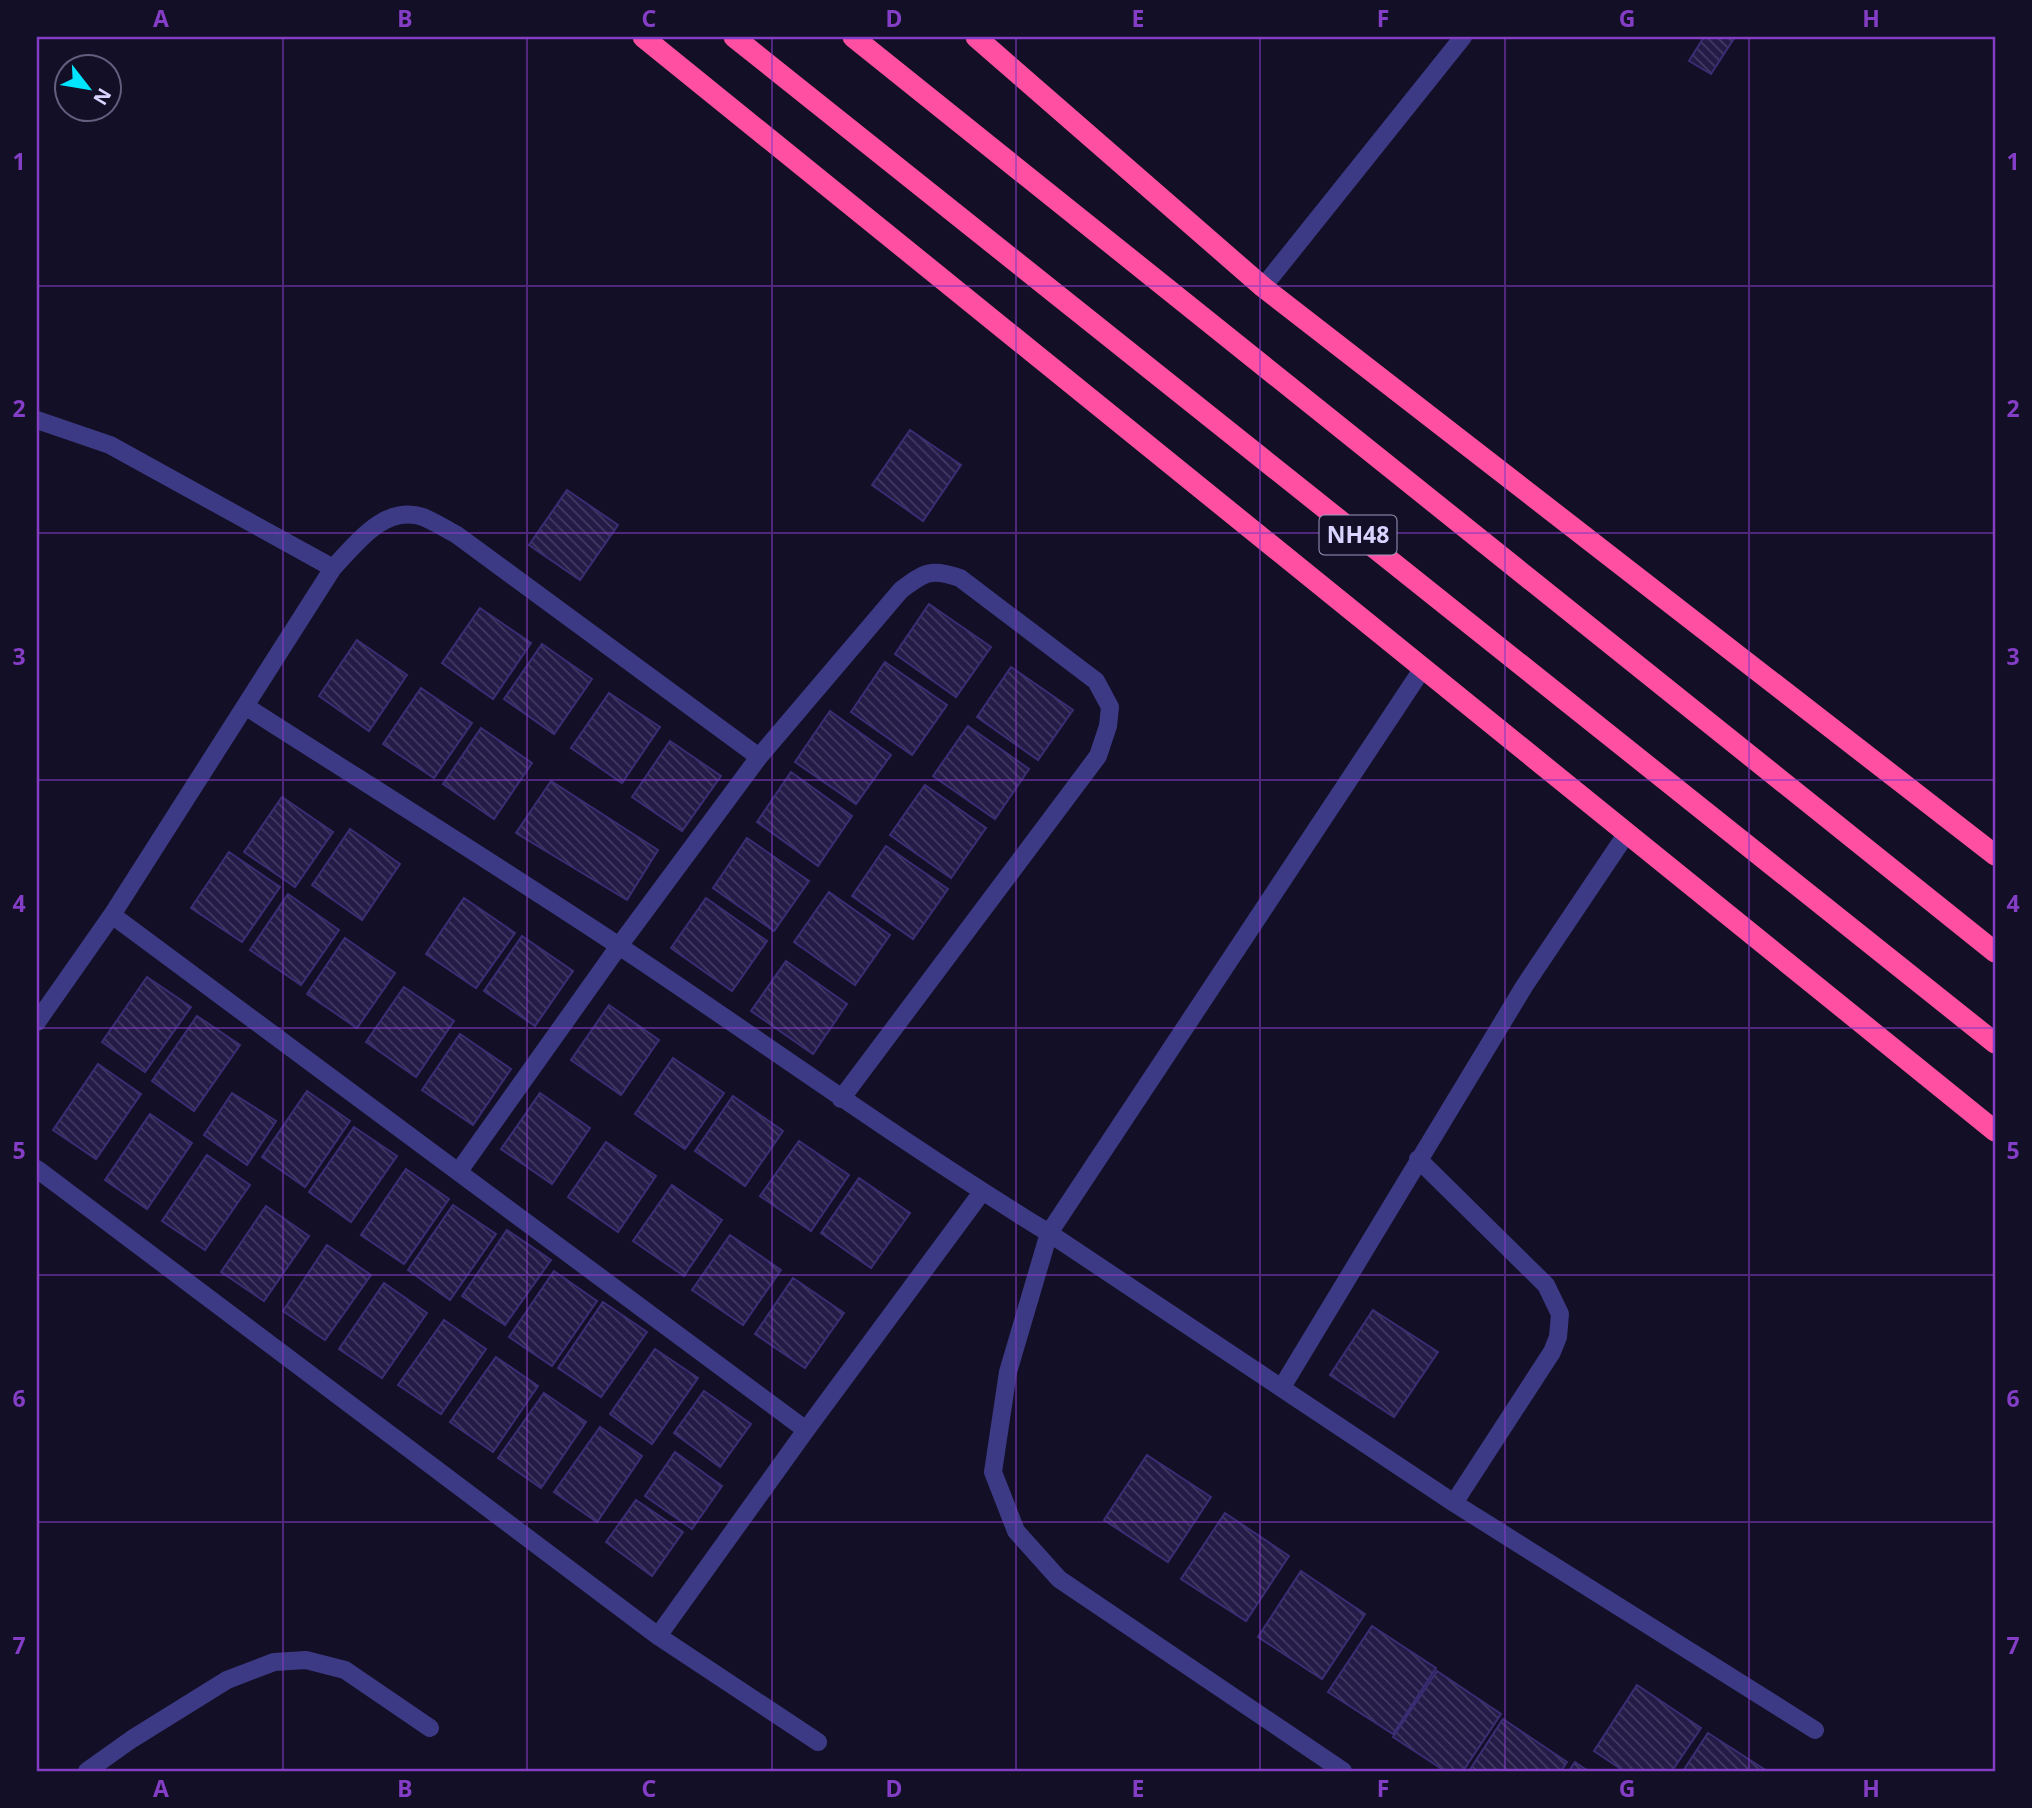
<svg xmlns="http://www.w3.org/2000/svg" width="2032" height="1808" font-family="'Noto Sans',sans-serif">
	<defs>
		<pattern id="building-back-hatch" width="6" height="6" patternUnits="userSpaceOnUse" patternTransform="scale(1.75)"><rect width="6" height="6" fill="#241b47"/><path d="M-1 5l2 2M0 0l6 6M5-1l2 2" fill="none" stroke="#433b63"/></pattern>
	</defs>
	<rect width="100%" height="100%" fill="#130f26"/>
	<!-- building -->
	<path fill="url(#building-back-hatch)" stroke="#3b2d73" stroke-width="2" d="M1704,37H1735L1711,74L1689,61Z
		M910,430L961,465L923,521L872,485Z
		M567,490L618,525L580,580L529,545Z
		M929,604L991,647L956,697L895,654Z
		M480,608L531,643L493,699L442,663Z
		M357,640L407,675L369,731L319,696Z
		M542,644L592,679L554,734L504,699Z
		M885,662L947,705L912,755L851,712Z
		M1011,667L1073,710L1038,760L977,717Z
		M421,688L472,723L434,778L383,744Z
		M609,693L660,727L622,783L571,748Z
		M830,711L891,755L856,804L795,762Z
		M968,726L1029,769L995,819L933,776Z
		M481,728L532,763L494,819L443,784Z
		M670,741L721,776L682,831L632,797Z
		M791,772L852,816L818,866L757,822Z
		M551,781L658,850L627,900L516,833Z
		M925,785L986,828L951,878L890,835Z
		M282,797L333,832L295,887L244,852Z
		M350,829L400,864L362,920L312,885Z
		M747,838L809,881L774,931L713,888Z
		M886,846L948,889L913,939L852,896Z
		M229,852L280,887L242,942L191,908Z
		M829,892L890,935L855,985L794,942Z
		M288,894L339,930L301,985L250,950Z
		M464,898L515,933L476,988L426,954Z
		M706,898L767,941L732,991L671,948Z
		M522,936L573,971L535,1026L484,991Z
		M345,938L395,973L357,1028L307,994Z
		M786,961L847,1004L813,1054L751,1011Z
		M147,977L191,1007L145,1072L102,1042Z
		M404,987L454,1021L416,1077L366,1042Z
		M609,1005L659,1040L621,1095L571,1060Z
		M197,1016L240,1045L194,1111L152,1081Z
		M460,1034L511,1069L473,1125L422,1090Z
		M673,1058L724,1093L685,1149L635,1114Z
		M98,1064L141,1094L96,1159L53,1130Z
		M307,1091L350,1121L305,1187L262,1157Z
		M232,1093L276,1121L247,1165L204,1135Z
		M540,1093L590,1128L552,1184L501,1149Z
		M733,1096L783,1131L745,1186L695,1151Z
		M150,1114L192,1143L147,1209L105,1180Z
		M354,1127L397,1156L351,1222L309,1192Z
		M799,1141L849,1175L811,1231L760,1196Z
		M606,1142L656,1176L618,1232L568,1197Z
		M207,1155L250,1185L205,1250L162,1221Z
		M406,1169L449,1199L404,1264L361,1235Z
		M859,1178L910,1213L871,1268L821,1233Z
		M672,1185L722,1220L684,1276L633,1241Z
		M453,1205L496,1234L450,1300L408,1270Z
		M266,1206L309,1236L264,1301L221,1272Z
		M507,1230L551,1260L505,1325L462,1296Z
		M730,1235L781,1270L743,1325L692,1290Z
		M327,1245L371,1275L325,1340L283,1311Z
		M554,1271L597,1301L552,1366L509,1337Z
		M793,1278L844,1313L805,1368L755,1334Z
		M384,1283L427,1313L382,1378L339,1349Z
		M603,1302L647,1332L601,1397L558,1368Z
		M1373,1310L1438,1352L1394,1417L1330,1375Z
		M444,1320L486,1349L441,1414L398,1385Z
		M655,1349L698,1378L652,1444L610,1414Z
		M496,1357L538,1386L493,1452L450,1422Z
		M704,1391L751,1424L720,1467L674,1433Z
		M544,1393L586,1422L541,1488L498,1458Z
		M600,1427L642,1456L597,1522L554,1492Z
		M675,1452L722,1486L692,1529L645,1496Z
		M1147,1455L1211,1497L1168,1562L1104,1520Z
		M636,1500L683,1532L652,1576L606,1542Z
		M1225,1513L1289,1556L1246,1621L1181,1579Z
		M1301,1571L1365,1614L1322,1679L1258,1637Z
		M1372,1626L1436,1668L1393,1734L1328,1692Z
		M1437,1671L1501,1714L1463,1771H1445L1393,1737Z
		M1637,1685L1701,1728L1672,1771H1624L1594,1751Z
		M1503,1719L1567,1762L1561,1771H1469Z
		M1708,1733L1767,1771H1683Z
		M1575,1762L1588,1771H1569Z"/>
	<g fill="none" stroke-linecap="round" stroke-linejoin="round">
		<!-- minor -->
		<path stroke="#3d3a85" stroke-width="18" d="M1263,287L1463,37
			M37,420L110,445L333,568
			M245,706C370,786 495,864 619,946C762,1041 902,1143 1049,1233L1454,1503L1815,1730
			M112,915L806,1430
			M37,1022L112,915L333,568C356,544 384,504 423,517C435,522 446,529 457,535L759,757
			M1418,1159L1546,1285L1560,1314L1558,1337L1552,1352L1454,1503
			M37,1169L658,1636L818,1742
			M459,1171L619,946L759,757L901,590C925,572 931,568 960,578L1096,681L1110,707L1108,726L1098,756L841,1099
			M1282,1387L1525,985L1627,833
			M658,1636L806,1430L982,1192
			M87,1771L132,1739L227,1680L274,1662L306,1660L345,1670L430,1728
			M1343,1771L1059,1579L1016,1531L993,1472L1008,1372L1049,1233L1423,668"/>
		<!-- highway -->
		<path stroke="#ff4fa3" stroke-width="21" d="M643,37L1995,1131
			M734,37L1995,1043
			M853,37L1995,952
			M976,37L1263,287L1995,855"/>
	</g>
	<!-- grid -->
	<path fill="none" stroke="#843dc5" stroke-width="2" stroke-opacity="0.55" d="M283,37V1771M527,37V1771M772,37V1771M1016,37V1771M1260,37V1771M1505,37V1771M1749,37V1771M37,286H1995M37,533H1995M37,780H1995M37,1028H1995M37,1275H1995M37,1522H1995"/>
	<g text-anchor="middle" stroke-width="6" stroke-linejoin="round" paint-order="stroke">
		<!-- shield labels -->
		<rect fill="#130f26" stroke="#9e99be" stroke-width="2" x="1319.5" y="515.5" width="77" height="39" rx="5"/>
		<g font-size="23" font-weight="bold" fill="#d9d4ff">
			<text x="1358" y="543">NH48</text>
		</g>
	</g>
	<!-- border -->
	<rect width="2032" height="1808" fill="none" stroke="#130f26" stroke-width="77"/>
	<!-- north arrow -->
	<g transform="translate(88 88) rotate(121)"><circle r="33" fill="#130f26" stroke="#625e7d" stroke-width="2"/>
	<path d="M0-5L12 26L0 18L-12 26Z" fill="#00e5ff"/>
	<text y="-10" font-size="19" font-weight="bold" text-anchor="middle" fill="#d9d4ff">N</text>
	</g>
	<rect x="38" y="38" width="1956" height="1732" fill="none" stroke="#843dc5" stroke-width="2.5"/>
	<g font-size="23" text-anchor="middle" font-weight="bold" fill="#843dc5">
		<text x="161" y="27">A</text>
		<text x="405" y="27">B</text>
		<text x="649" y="27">C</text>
		<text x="894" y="27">D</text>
		<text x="1138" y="27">E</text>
		<text x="1383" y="27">F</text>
		<text x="1627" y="27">G</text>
		<text x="1871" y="27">H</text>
		<text x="19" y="170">1</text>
		<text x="2013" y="170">1</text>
		<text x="19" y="417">2</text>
		<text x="2013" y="417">2</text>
		<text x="19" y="665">3</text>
		<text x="2013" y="665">3</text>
		<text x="19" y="912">4</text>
		<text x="2013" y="912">4</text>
		<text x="19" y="1159">5</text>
		<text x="2013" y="1159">5</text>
		<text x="19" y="1407">6</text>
		<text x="2013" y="1407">6</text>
		<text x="19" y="1654">7</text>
		<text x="2013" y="1654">7</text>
		<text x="161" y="1797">A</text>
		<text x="405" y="1797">B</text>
		<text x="649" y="1797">C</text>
		<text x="894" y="1797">D</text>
		<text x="1138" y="1797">E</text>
		<text x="1383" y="1797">F</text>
		<text x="1627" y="1797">G</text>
		<text x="1871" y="1797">H</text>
	</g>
</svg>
